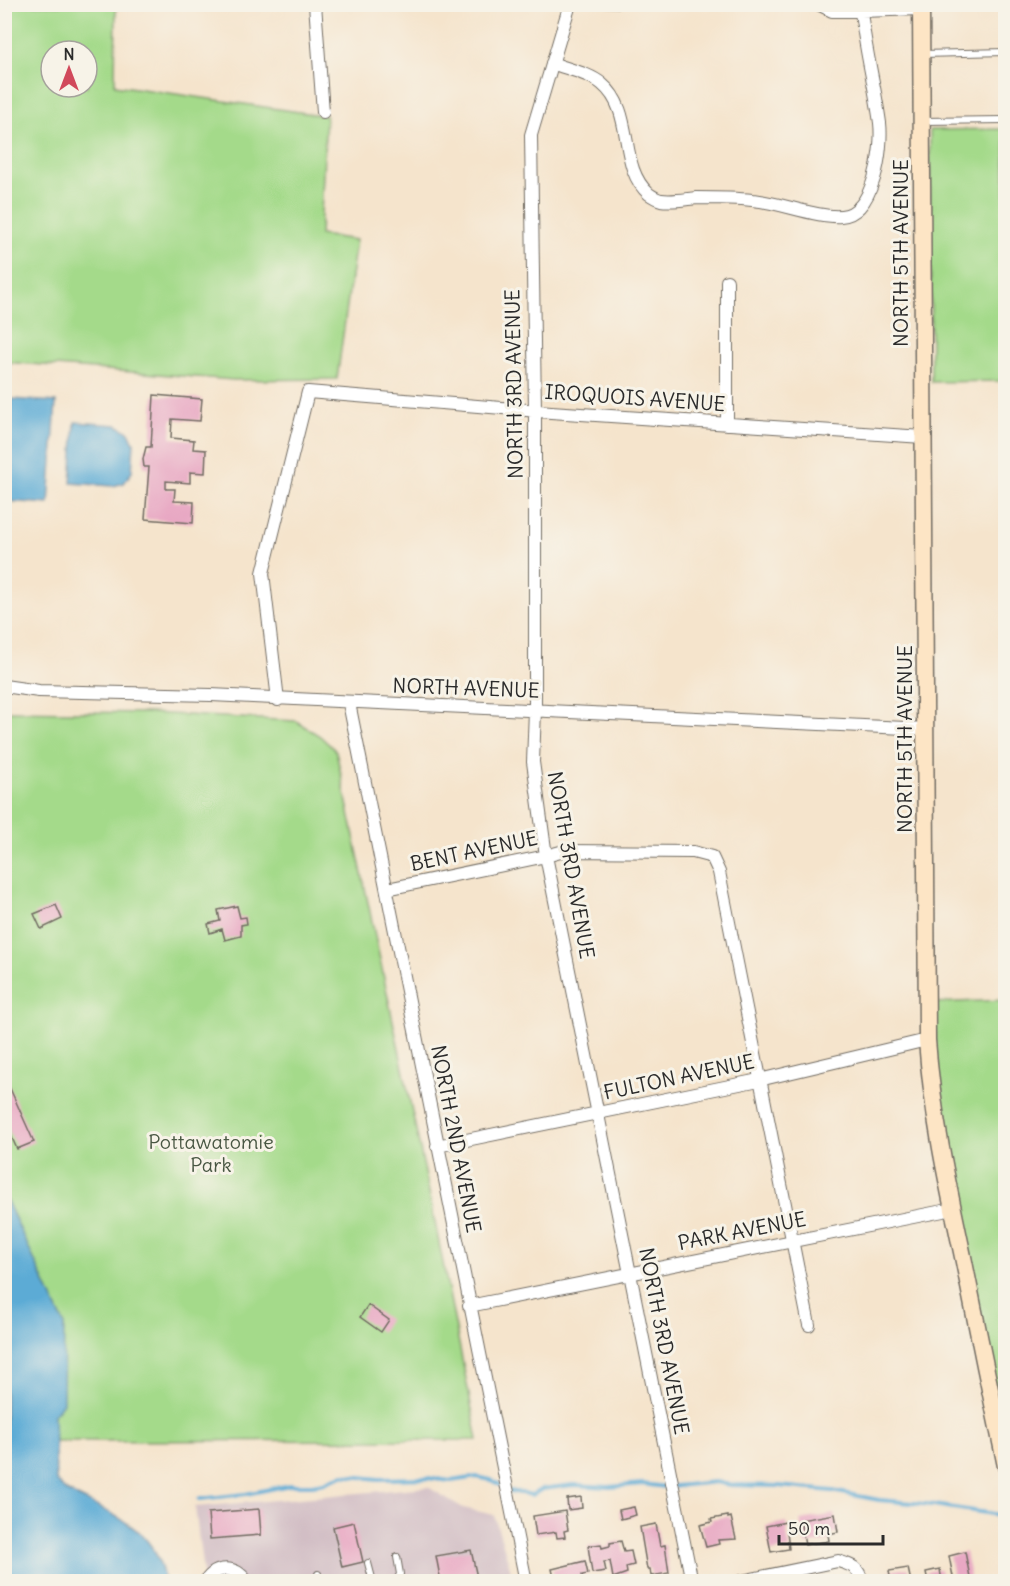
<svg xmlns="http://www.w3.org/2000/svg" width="1010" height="1586" font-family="Delius,sans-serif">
	<rect width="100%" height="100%" fill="#f7f3e8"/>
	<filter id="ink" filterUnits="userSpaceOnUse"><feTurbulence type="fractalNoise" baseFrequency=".0167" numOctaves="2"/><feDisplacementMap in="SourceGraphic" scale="12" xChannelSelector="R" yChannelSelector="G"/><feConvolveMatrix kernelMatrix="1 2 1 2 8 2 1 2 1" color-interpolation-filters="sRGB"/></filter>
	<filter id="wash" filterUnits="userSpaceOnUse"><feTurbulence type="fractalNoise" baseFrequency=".008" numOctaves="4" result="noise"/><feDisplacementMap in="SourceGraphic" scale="24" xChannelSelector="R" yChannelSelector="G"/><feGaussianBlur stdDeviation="1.35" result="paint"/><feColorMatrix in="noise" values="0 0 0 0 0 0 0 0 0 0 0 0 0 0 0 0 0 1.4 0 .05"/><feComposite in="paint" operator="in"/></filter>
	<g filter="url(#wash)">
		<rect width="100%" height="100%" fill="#f5e4cc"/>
		<!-- industrial -->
		<path fill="#d2bec5" d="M428,1487L463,1508L494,1515L514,1581H204L195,1507Z"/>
		<!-- green -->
		<path fill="#a4da8a" stroke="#68825a" stroke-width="1.5" fill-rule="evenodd" d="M4,5H116L115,85L326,116L320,235L356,240L337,379L234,380L5,362ZM51,51H87V87H51Z
			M1005,129V381L931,382L930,130Z
			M5,711L150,713L296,721L320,736L336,751L427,1182L478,1440L54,1441V1415L64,1324L5,1197Z
			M1005,1000V1437L938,1107L933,1003Z"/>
		<!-- water -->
		<path fill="#5babd5" stroke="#436b80" stroke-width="1.5" d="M11,399L56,402L49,504L5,501Z
			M75,422L117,425L129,432L134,443L132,472L124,483L113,486L71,483Z
			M5,1197L64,1324L63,1403L54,1415L56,1481L66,1491C109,1514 157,1526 164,1581H5Z"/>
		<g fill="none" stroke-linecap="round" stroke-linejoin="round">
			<!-- stream -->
			<path stroke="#5babd5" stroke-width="4" d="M510,1491L532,1495L542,1489L573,1485L609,1487L642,1484L666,1487L715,1482L732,1485L779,1486L832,1491L879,1500L934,1505L1006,1516
				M199,1499L246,1494L290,1485H312L324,1483L342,1475L379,1479L428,1478L451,1481L477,1477L491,1480L504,1487"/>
		</g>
		<g id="blocks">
			<!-- building -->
			<path fill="#e8a7c3" d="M154,395L202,399L200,421L172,419L171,438L194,440L193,449L206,450L205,473L190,472V483L166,481V489H175L174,501L194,502L193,523L145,519L149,467H144L143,459L146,447H151Z
				M56,905L62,919L41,929L34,914Z
				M237,906L240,918L246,917L247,924L241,925V936L225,940L222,929L210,933L208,924L220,921L218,910Z
				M8,1084L34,1142L17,1149L8,1129L4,1130V1085Z
				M368,1305L389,1320L381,1332L360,1317Z
				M581,1497L582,1508L568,1510L567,1499Z
				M634,1507L636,1515L621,1519L619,1510Z
				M259,1509L261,1535L210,1539L208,1513Z
				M565,1511L568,1530L564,1531L565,1537L557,1538L556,1532L536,1535L533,1516Z
				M835,1514L838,1532L828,1534L829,1541L805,1545L800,1520Z
				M728,1516V1518L731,1517L736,1539L718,1540L719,1544L706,1547L700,1525L712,1522L711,1519Z
				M354,1522L363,1562L342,1567L333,1527Z
				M786,1522L789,1549L771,1552L766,1526Z
				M656,1524L660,1546L665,1545L669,1573L651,1576L650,1569H647L640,1527Z
				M621,1541L624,1552L631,1551L634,1565L626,1567L627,1573L613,1578L610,1561L604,1562L606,1571L592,1573L588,1546L601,1544L602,1548L610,1546V1543Z
				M471,1550L478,1582H441L436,1556Z
				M965,1552L971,1582H954L949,1556Z
				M585,1561L588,1574L582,1575L583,1582H555L552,1569Z
				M908,1568L911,1582H891L889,1571Z
				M940,1569L942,1582H928L926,1572Z"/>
		</g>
	</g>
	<g filter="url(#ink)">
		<use href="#blocks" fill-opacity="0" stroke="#726c63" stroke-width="1.5"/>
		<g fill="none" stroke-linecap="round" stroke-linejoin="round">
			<defs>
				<path id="lane" d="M603,4L653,5
					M922,54L1006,52
					M922,121L1006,120
					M368,1563L373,1582
					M317,1582L318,1574
					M396,1582L400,1574L397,1557"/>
				<path id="street" d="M315,4L323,112
					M570,4L531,135L535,410V710L533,762L546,856L692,1582
					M818,4L832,11H861
					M552,63C567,69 589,73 602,84C636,112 617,166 649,194C652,196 657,199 661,200C672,202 686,199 697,198C716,198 734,198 752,200C779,202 817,218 841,216C874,214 883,149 880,123C875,86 865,49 861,11L921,9
					M727,281V424
					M4,686L39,691L211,695L926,729
					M278,700L263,573L308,392L551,412L923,437
					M349,703L526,1582
					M387,889L546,856L564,851L693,852L712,857L719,872L809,1325
					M437,1146L759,1080L927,1040
					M469,1306L953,1209
					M205,1582C216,1565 236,1565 247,1582
					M737,1582L838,1561C851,1565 859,1567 862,1582"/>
				<path id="secondary" d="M921,4L927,1040C932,1112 947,1182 962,1252C976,1323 991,1395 1006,1466"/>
			</defs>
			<!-- lane casing -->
			<use href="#lane" stroke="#726c63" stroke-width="8"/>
			<!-- street casing -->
			<use href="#street" stroke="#726c63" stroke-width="14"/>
			<!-- secondary casing -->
			<use href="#secondary" stroke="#726c63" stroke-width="19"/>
			<!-- lane -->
			<use href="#lane" stroke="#fff" stroke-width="6"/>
			<!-- street -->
			<use href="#street" stroke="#fff" stroke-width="12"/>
			<!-- secondary -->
			<use href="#secondary" stroke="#fde5c5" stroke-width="16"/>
		</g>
	</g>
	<g text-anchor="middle" stroke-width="6" stroke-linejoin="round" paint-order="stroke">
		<!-- street labels -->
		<g font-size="20" fill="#2b2b2b" stroke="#f7f3e8">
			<text transform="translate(901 253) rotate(-90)" y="7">NORTH 5TH AVENUE</text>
			<text transform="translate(514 384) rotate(-91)" y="7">NORTH 3RD AVENUE</text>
			<text transform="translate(635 398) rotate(4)" y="7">IROQUOIS AVENUE</text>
			<text transform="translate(466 688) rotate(2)" y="7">NORTH AVENUE</text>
			<text transform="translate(905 739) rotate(-90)" y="7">NORTH 5TH AVENUE</text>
			<text transform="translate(474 851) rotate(-12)" y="7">BENT AVENUE</text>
			<text transform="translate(571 865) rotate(80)" y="7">NORTH 3RD AVENUE</text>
			<text transform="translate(679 1077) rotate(-12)" y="7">FULTON AVENUE</text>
			<text transform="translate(456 1139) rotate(79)" y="7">NORTH 2ND AVENUE</text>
			<text transform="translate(742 1231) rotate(-11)" y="7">PARK AVENUE</text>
			<text transform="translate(664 1341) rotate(79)" y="7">NORTH 3RD AVENUE</text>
		</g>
		<!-- park labels -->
		<g font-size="20" fill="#495743" stroke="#f7f3e8">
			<text x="211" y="1149">Pottawatomie<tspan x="211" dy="23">Park</tspan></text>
		</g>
	</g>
	<!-- margin -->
	<rect width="1010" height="1586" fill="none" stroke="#f7f3e8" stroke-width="24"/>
	<!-- north arrow -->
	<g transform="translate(69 69)"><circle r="28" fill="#f7f3e8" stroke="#a5a39c" stroke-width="1.5"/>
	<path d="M0-4.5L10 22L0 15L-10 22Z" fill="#d1495b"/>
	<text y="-9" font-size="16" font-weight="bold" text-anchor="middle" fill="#2b2b2b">N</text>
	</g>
	<!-- scale -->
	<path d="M779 1535v9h104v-9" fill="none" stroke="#2b2b2b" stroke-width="3"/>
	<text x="788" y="1535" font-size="18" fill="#2b2b2b" stroke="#f7f3e8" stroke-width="4.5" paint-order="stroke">50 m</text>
</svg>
